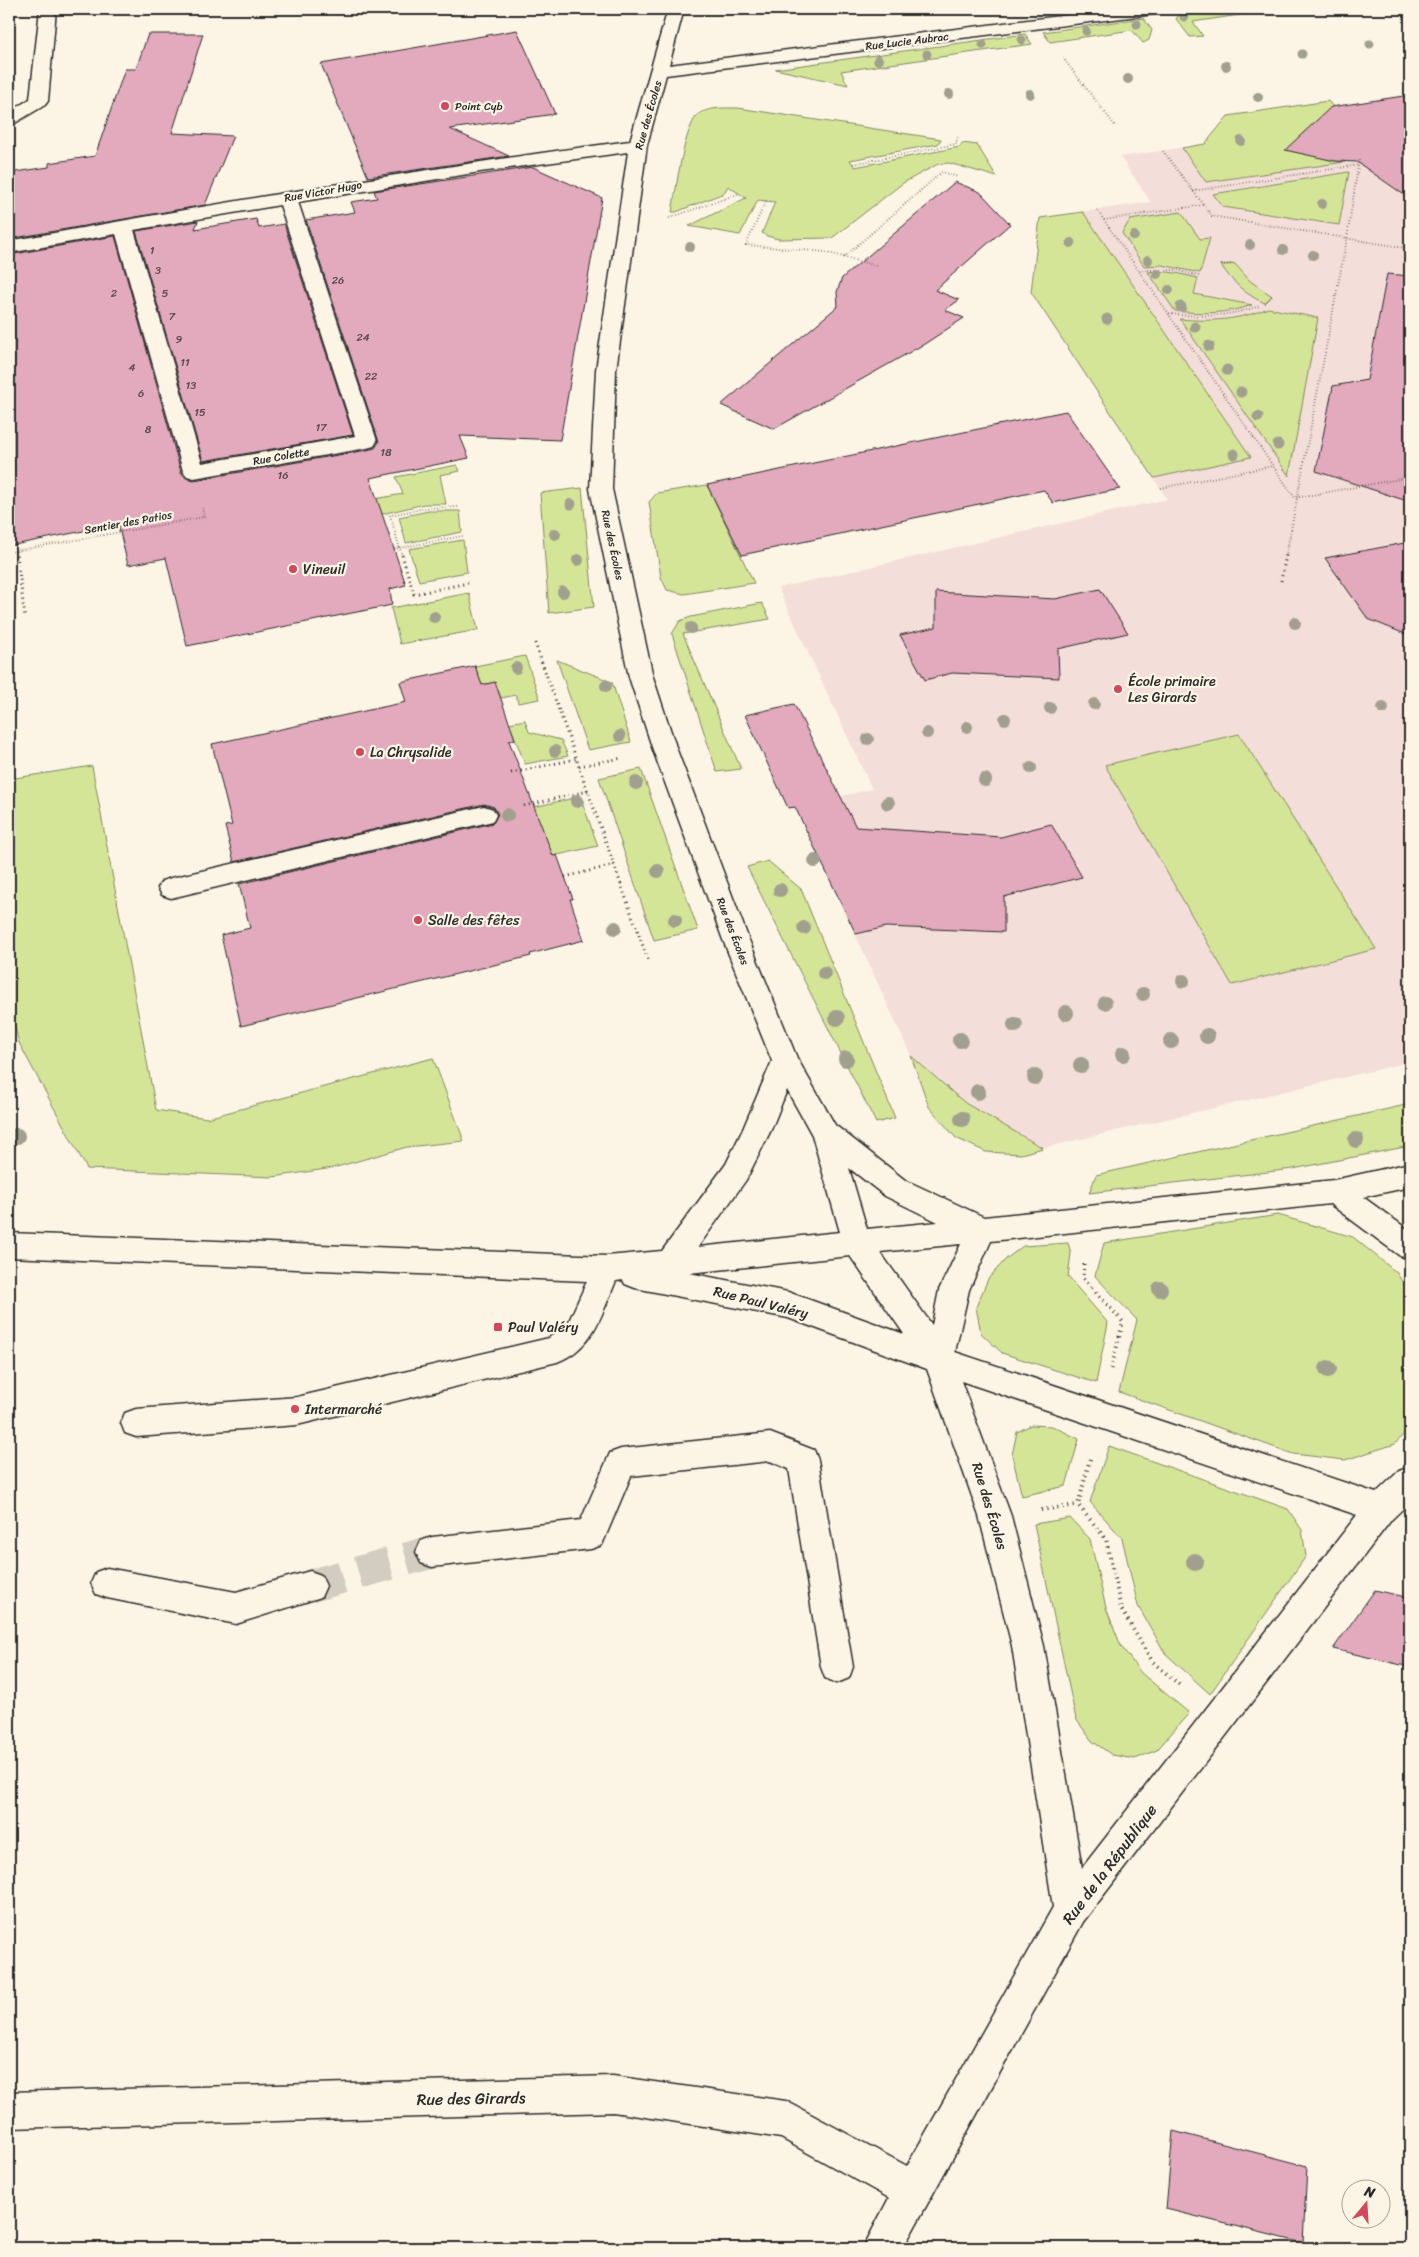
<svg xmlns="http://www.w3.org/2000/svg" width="1419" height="2257" font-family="Sriracha,sans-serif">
	<rect width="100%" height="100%" fill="#fcf5e5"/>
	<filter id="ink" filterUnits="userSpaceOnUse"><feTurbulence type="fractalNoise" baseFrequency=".02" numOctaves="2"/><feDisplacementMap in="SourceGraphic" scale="10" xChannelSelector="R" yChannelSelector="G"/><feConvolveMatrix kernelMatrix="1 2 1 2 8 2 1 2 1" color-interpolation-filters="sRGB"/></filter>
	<g filter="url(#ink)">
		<!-- built -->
		<path fill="#f4ded9" d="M1410,95V1062L1043,1148L965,1103L911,1056L830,879L799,806L872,789L778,588L1167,499L1031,292L1040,218L1151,202L1120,157L1205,144L1228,116L1328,101L1333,107Z"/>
		<!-- green -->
		<path fill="#d5e598" stroke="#808862" d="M1205,9H1264L1266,11L1193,22L1203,36L1190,37L1176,19C1181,9 1194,10 1205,9Z
			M1143,18L1152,30L1149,40L1143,43L1132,30L1050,42L1043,32Z
			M1025,34L1032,44L841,71L848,85L775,69Z
			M1328,101L1345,120L1316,125L1303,133L1313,155L1334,161L1345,162L1206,182L1182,148L1205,144L1228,116Z
			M738,108L941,139L938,144L850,160L855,167L960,147L962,143L977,145L997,177L949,163L938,164L903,183L832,238L778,239L767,236L762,233L775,202L758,200L740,235L689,226L746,198L728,186L724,193L676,212H672C676,191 684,123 700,113C711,107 726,108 738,108Z
			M1349,172L1339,225L1223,207L1213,194Z
			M1083,212L1251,457L1154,478L1031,292L1040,218Z
			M1181,212L1200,239L1210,238L1200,273L1162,265L1144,266L1122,233L1130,220Z
			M1235,264L1250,281L1272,296L1265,303C1247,296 1231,281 1221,265Z
			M1158,271L1176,273L1198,278L1194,294L1252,305C1227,314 1201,314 1175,311L1148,272Z
			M1268,308L1318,318L1289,476L1180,319C1211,322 1240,320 1268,308Z
			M457,465L460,471L440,475L446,504H424L382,514L341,505L403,494L396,477Z
			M707,485L754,583L684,594L667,590L661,577L649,502L657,493Z
			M582,488L594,607L549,613L540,493Z
			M429,511H460L462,532L406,543L399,517Z
			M463,540L467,572L419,581L409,549Z
			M469,593L478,630L400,644L391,608Z
			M762,603L770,619L683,634L741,769L717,772L672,634L680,621L691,617Z
			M525,656L540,699L518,703L516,695L501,698L495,682L482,685L475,666Z
			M557,660L612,682L631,742L588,750Z
			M525,720L529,732L561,740L568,756L525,764L509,723Z
			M1239,734L1376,949L1232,985L1105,765Z
			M92,766L156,1110L207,1118L433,1058L464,1141L407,1147L333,1168L273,1177L87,1169L19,1043L9,1005V779Z
			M641,769L698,930L654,940L599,778Z
			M574,798L581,799L598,846L553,856L488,829L485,818Z
			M768,861L801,889L895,1118L876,1123L747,867Z
			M911,1056L965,1103L1043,1148L1021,1154L986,1152L956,1138L929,1107Z
			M1410,1104V1146L1293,1169L1089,1193L1096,1175Z
			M1278,1215L1353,1237L1397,1273L1410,1295V1427L1395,1444L1345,1460L1293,1454L1119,1392L1137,1320L1095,1276L1104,1243Z
			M1068,1243L1071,1253L1068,1277L1108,1323L1096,1383L1002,1353L981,1333L976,1307L988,1279L1006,1259L1023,1246Z
			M1031,1425L1052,1426L1079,1439L1066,1486L1022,1496L1012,1455L1017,1432Z
			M1109,1446L1288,1509L1302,1530L1306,1556L1210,1694L1165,1653L1138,1606L1122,1538L1090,1502Z
			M1070,1518L1090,1539L1106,1608L1121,1646L1141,1673L1189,1713L1157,1750L1135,1759L1112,1755L1092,1741L1076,1719L1034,1524Z"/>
		<!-- building -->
		<path fill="#e2aabc" stroke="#2b2b2b" d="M517,30L555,114L450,129L509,156L368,177L321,64Z
			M148,34H203L172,133L233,136L205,205L9,239V173L49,167V163L95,156L125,69H136Z
			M1410,95V199L1357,162L1335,161L1285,150L1331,107Z
			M533,167L602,198L560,440L460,436L469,458L370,478L406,585L390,589L392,605L187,646L166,558L128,565L118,524L9,546V255L115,236L181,472L186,478L194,480L367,450L375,448L379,442L306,220L355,212L351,202L377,198L374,191Z
			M955,182L980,192L1010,224L935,290L959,300L945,310L964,318L926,343L774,429L721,405L838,306L837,292L842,278Z
			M256,219L259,228L284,224L353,435L203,461L136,231L198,221L195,229Z
			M1387,274L1410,276V502L1316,471L1333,386L1367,380Z
			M1066,411L1120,489L1053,503L1044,490L742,555L707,485Z
			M1410,542V636L1368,619L1325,558Z
			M1100,589L1128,633L1058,649L1059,678L952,673L925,680L900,635L936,627V592L1055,599Z
			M475,666L482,685L495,682L515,739L509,741L553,856L557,855L573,899H570L584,940L530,954L531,956L241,1026L221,935L250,928L239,884L493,823L498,814L494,807L484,804L234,862L225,826L232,825L212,744L406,702L400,682Z
			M794,704L856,827L1001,837L1051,824L1082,877L1004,897V932L886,927L856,934L795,807L788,808L745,715Z
			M1375,1590L1410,1598V1667L1333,1649Z
			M1173,2131L1307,2166L1303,2243L1166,2209Z"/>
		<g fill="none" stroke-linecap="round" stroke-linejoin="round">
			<!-- minor-tunnel -->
			<path stroke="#d2cdc0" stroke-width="33" stroke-dasharray="33 17" stroke-linecap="butt" d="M310,1586L432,1552"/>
			<defs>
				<path id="minor" d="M40,9H56L48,101L45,105L15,123L9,124V112L30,99Z
					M668,9H684L669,65L1116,9H1162L1160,13L1154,14L666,75L647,145L616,370L612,489L653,677L677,750L749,940L797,1058L835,1125L905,1180L984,1217L1334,1180L1410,1163V1187L1363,1197L1410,1231V1259L1400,1256L1330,1204L991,1241L969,1290L955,1352L1376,1493L1399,1471L1410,1467V1502L1392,1519L1083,1922L903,2248H863L889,2198L781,2138L613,2112L9,2128V2092L613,2076L786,2101L907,2166L1053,1907L1012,1646L979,1516L927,1369L788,1318L635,1288L625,1284L623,1280L616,1281C602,1313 593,1349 557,1362L297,1425L136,1437L125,1433L121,1423L125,1413L136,1409L297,1397L549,1338L569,1321L587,1281L9,1257V1233L607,1256L662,1251L726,1164L743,1129L772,1061L723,940L653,750L629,677L590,489L596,370L628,152L480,172L298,202L377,441L374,446L367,448L194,478L187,476L183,471L116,234L9,253V241C215,204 422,168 630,141ZM280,205L355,436L202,463L134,230ZM787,1090L812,1135L840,1232L698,1247L746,1180L771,1130ZM849,1168L885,1196L938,1222L867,1229ZM961,1244L939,1290L932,1325L880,1252ZM850,1256L904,1334L788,1292L689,1273ZM961,1381L1357,1515L1082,1868L1044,1646L1011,1516Z
					M484,806L493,809L496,815L493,821L171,898L162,895L158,888L162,881L171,878Z
					M770,1433L814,1450L818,1460L853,1667L849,1678L837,1683L825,1678L821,1667L789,1469L770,1461L631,1476L602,1545L591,1549L432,1567L421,1563L416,1552L421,1541L432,1537L581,1520L610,1453L621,1449Z
					M107,1568L236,1592L310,1571L321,1575L326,1586L321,1597L236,1624L107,1598L96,1594L91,1583L96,1572Z"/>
			</defs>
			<!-- minor casing -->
			<use href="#minor" stroke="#2b2b2b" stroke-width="3"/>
			<!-- path-far2 -->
			<path stroke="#2b2b2b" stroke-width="2" stroke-dasharray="0.5 2.5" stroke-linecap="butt" d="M1063,58L1116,127
				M1163,151L1212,216L1406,248
				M853,164L956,144L958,136
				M1193,191L1358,165
				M766,201L746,245L825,252L877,266
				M1097,210L1295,498L1410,477
				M669,218L738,194
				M1104,220L1203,205
				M844,257L942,172L958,177
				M1221,265L1235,264
				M1139,270H1177L1199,276
				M1265,303L1272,296
				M1169,314C1200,317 1229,317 1259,306
				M1161,488L1272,466
				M394,549L463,536
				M16,551L17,556
				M9,552L204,517L202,508
				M402,556L390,515L426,508L459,507
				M1286,556L1347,238L1359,160"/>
			<!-- path-far1 -->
			<path stroke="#2b2b2b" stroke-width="3" stroke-dasharray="1 4" stroke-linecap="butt" d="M17,555L25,618
				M402,555L414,594L468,583
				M1281,581L1286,555
				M535,643L649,963
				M579,766L622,758
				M511,773L576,759
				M524,806L588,791
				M565,877L614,865
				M1084,1264L1083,1278L1093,1289"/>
			<!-- path -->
			<path stroke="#2b2b2b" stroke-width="4" stroke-dasharray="1 4.5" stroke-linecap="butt" d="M1092,1288L1123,1322L1111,1370
				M1090,1459L1078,1505L1106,1539L1121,1609L1152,1661L1182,1687
				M1041,1510L1078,1505"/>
			<!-- minor -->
			<use href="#minor" fill="#fcf5e5" fill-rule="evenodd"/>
		</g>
		<!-- trees -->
		<g fill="#a1a08e">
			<circle cx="1184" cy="17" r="4.5"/>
			<circle cx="1137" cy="24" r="4.5"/>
			<circle cx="1086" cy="31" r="4.5"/>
			<circle cx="1022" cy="40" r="4.5"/>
			<circle cx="1370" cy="44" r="4.5"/>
			<circle cx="983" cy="45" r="4.5"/>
			<circle cx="927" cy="54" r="4.5"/>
			<circle cx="1302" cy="54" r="4.5"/>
			<circle cx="878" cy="60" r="5"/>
			<circle cx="1226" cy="66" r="5"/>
			<circle cx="1128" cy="79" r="5"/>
			<circle cx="949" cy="94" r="5"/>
			<circle cx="1030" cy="94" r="5"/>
			<circle cx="1258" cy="97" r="5"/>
			<circle cx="1241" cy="141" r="5"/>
			<circle cx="1322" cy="204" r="5"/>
			<circle cx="1134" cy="236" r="5"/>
			<circle cx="1071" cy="243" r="5"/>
			<circle cx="1250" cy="245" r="5"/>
			<circle cx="690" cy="247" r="5"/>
			<circle cx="1283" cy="250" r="5"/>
			<circle cx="1313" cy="255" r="5"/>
			<circle cx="1148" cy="260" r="5"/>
			<circle cx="1157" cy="274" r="5"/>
			<circle cx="1169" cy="290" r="5"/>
			<circle cx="1181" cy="307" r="5.5"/>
			<circle cx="1107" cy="319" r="5.5"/>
			<circle cx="1195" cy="327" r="5.5"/>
			<circle cx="1209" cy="346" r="5.5"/>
			<circle cx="1227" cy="370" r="5.5"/>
			<circle cx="1241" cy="392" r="5.5"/>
			<circle cx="1258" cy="417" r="5.5"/>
			<circle cx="1278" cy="445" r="5.5"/>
			<circle cx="1234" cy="454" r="5.5"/>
			<circle cx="571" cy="504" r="5.5"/>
			<circle cx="555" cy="534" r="6"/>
			<circle cx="578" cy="560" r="6"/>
			<circle cx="563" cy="592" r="6"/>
			<circle cx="434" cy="617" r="6"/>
			<circle cx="1295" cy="623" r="6"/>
			<circle cx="691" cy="628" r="6"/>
			<circle cx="516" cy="668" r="6"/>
			<circle cx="606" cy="686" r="6"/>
			<circle cx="1094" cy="704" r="6"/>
			<circle cx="1050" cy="708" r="6"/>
			<circle cx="1383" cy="708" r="6"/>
			<circle cx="1005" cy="719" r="6"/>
			<circle cx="967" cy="727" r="6"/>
			<circle cx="927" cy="733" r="6"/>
			<circle cx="620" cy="736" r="6"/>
			<circle cx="868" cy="739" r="6"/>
			<circle cx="555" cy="751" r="6"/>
			<circle cx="1031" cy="768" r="6"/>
			<circle cx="985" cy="780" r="7"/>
			<circle cx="636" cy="783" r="7"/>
			<circle cx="577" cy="801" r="7"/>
			<circle cx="888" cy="803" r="7"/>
			<circle cx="507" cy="815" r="7"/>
			<circle cx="815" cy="861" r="7"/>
			<circle cx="658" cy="871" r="7"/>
			<circle cx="780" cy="890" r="7"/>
			<circle cx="675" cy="920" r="7"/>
			<circle cx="615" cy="928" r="7"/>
			<circle cx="804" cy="928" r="7"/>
			<circle cx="824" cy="973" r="7"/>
			<circle cx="1183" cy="981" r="7"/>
			<circle cx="1143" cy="994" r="7"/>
			<circle cx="1105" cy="1003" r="7"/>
			<circle cx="1066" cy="1013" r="8"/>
			<circle cx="837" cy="1018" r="8"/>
			<circle cx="1015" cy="1025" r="8"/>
			<circle cx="1207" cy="1036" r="8"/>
			<circle cx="960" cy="1040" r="8"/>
			<circle cx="1171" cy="1041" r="8"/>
			<circle cx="1123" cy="1054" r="8"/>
			<circle cx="846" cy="1059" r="8"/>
			<circle cx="1081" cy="1065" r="8"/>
			<circle cx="1035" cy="1077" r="8"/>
			<circle cx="978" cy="1092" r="8"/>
			<circle cx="962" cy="1119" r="8"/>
			<circle cx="17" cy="1136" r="8"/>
			<circle cx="1356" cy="1140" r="8"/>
			<circle cx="1160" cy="1289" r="8"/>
			<circle cx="1328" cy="1369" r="9"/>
			<circle cx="1195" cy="1562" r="9"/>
		</g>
	</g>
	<!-- markers -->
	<g fill="#d1495b" stroke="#fcf5e5" stroke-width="2">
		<circle cx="445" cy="106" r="5"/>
		<circle cx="293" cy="569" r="5"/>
		<circle cx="1118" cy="689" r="5"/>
		<circle cx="360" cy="752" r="5"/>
		<circle cx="418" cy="920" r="5"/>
		<rect x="493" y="1322" width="10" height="10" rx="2.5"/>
		<circle cx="295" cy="1409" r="5"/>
	</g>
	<g text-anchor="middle" stroke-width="4.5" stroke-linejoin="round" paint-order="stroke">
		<!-- far-street labels -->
		<g font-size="11" fill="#2b2b2b" stroke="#fcf5e5">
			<text transform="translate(907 41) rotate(-7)" y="4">Rue Lucie Aubrac</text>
			<text transform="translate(648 115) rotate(-74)" y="4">Rue des Écoles</text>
			<text transform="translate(323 191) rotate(-10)" y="4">Rue Victor Hugo</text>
			<text transform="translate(281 456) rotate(-10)" y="4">Rue Colette</text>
			<text transform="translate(128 522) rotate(-10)" y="4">Sentier des Patios</text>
			<text transform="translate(613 545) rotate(78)" y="4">Rue des Écoles</text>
			<text transform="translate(733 931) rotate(69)" y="4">Rue des Écoles</text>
		</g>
		<!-- far-poi labels -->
		<g font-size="11" fill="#2b2b2b" stroke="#fcf5e5" text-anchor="start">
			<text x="455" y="110">Point Cyb</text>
		</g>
		<!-- number labels -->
		<g font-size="11" fill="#594b4f">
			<text x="152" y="254">1</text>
			<text x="158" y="274">3</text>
			<text x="338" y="284">26</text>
			<text x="114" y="297">2</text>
			<text x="165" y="297">5</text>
			<text x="172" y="320">7</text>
			<text x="363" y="341">24</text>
			<text x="179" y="343">9</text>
			<text x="185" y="366">11</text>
			<text x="132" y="371">4</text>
			<text x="371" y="380">22</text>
			<text x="191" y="389">13</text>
			<text x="141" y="397">6</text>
			<text x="200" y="416">15</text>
			<text x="321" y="431">17</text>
			<text x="148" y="433">8</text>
			<text x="386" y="456">18</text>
			<text x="283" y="479">16</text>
		</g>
		<!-- poi labels -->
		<g font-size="14" fill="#2b2b2b" stroke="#fcf5e5" text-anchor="start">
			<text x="303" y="574">Vineuil</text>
			<text x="1128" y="686">École primaire<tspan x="1128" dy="16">Les Girards</tspan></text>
			<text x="370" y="757">La Chrysalide</text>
			<text x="428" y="925">Salle des fêtes</text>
			<text x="508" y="1332">Paul Valéry</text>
			<text x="305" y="1414">Intermarché</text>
		</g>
		<!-- street labels -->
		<g font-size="14" fill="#2b2b2b" stroke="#fcf5e5">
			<text transform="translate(761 1302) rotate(14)" y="5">Rue Paul Valéry</text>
			<text transform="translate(990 1506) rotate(73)" y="5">Rue des Écoles</text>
		</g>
		<!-- near-street labels -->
		<g font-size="16" fill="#2b2b2b" stroke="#fcf5e5">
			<text transform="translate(1109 1864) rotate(-53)" y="6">Rue de la République</text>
			<text transform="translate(471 2098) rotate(-1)" y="6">Rue des Girards</text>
		</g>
	</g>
	<!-- margin -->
	<rect width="1419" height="2257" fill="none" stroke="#fcf5e5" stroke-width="30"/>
	<rect x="15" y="15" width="1389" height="2227" fill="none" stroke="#2b2b2b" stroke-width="2" filter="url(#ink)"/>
	<!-- north arrow -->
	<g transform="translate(1366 2204) rotate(18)"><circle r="24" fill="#fcf5e5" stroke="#a8a49b"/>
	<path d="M0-4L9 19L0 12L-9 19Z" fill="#d1495b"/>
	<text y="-8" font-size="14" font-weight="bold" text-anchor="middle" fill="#2b2b2b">N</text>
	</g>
</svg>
